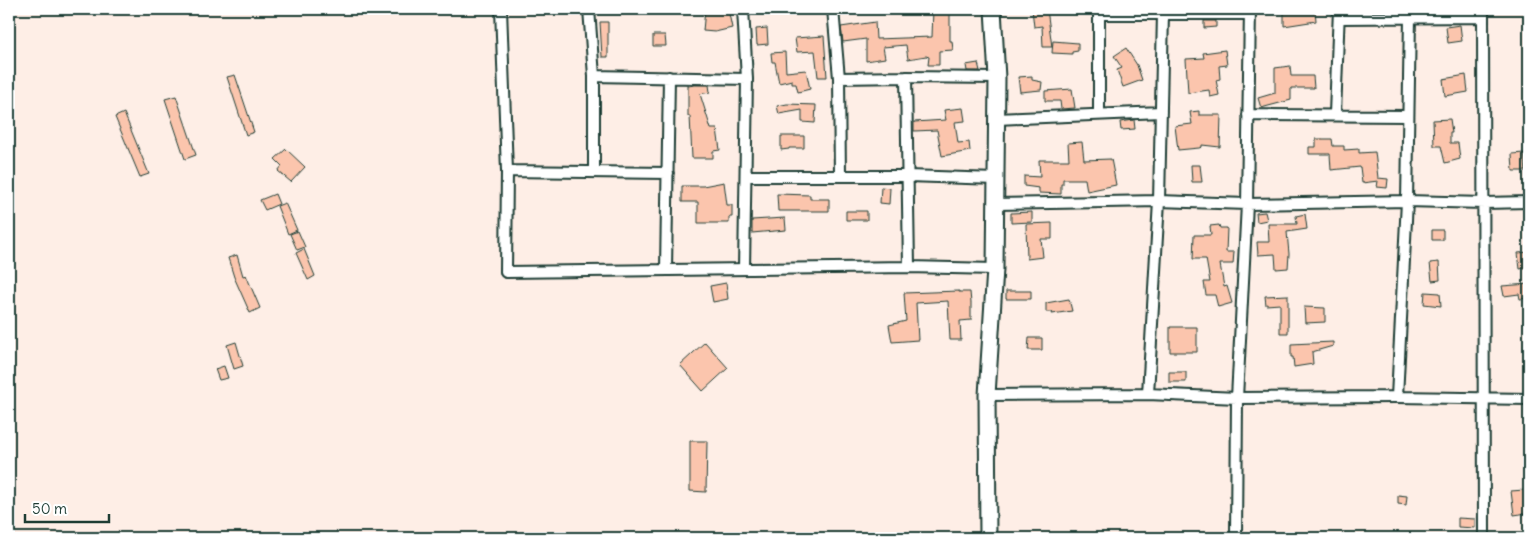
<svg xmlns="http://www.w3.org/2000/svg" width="1538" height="547" font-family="Delius,sans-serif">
	<rect width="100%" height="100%" fill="#feeee6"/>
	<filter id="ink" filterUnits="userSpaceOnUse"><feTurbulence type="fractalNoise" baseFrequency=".02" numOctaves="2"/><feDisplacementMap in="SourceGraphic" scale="10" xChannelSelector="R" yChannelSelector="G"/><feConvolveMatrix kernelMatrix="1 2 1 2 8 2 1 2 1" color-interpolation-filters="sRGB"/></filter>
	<g filter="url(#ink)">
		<!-- building -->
		<path fill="#fbc5ad" stroke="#1f3d34" d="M705,9H728L732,28L715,32L703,31Z
			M933,9H950V41H952L953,50L939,51V65H928L929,57L926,56L908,59L906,45L883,47L885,58L866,61V39L843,42L841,27L875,22L876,39L932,37Z
			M1032,9H1047L1052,47H1043L1042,26L1034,27Z
			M1284,9H1315L1316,21L1284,26Z
			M1204,21H1216V27L1204,28Z
			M600,22H608V57H602Z
			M1460,25L1462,41L1448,43L1446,27Z
			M767,28L768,44L757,45L756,29Z
			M653,35H665L666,46H653Z
			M824,36L827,77H818L815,51L797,52L795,38Z
			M1053,41L1078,43V51L1072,52V54L1052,53Z
			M1126,48L1137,65L1142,80L1123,87L1117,70L1122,68L1114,56Z
			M1225,50L1227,65L1219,66L1220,79L1216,80L1219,95L1210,97L1209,90L1188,93L1186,59L1204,58L1203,53Z
			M785,52L786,72L806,70L810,89L798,92L796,84H792V80L779,83L775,62H772L771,53Z
			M978,63L980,71H967L966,65Z
			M1290,66L1291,76H1313L1314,88H1291V100L1261,108L1258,98L1275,93V68Z
			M235,75L254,132L246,135L227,77Z
			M1466,75L1468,92L1445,96L1443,79Z
			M1032,76V80L1042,82L1041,90L1020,92L1018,77Z
			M695,85H709L710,92L700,94L711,129H717L720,150L713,151V158H692L690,116H688V86Z
			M1072,89L1075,108L1061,109L1060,101H1045V91Z
			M176,96L196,155L185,159L165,99Z
			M787,104L816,105L815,123L802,122V110L779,114L777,106Z
			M963,108L965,121L955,122L958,143L969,142L970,151L942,156L937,130L914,131V122L946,120L944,110Z
			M1199,111V115H1221L1220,147L1202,145V147L1199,148L1178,150L1175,126L1192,124L1190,112Z
			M124,113L149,174L140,177L115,117Z
			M1450,119L1452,133H1450V143H1458L1460,159L1445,163L1441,146H1434L1433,120Z
			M1134,120L1135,129L1121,130L1120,122Z
			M781,136H804V148H789V149L781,150Z
			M1316,139H1332L1333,146H1344V150L1359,149V153L1375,152L1378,178L1388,179L1387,188L1377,187L1378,181L1362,183L1360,167L1331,170L1330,154H1309V147H1316Z
			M1082,142L1084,160L1111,159L1116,185L1087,191L1085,179H1063V184H1061V194L1039,193V188L1024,186V176L1040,177L1039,160H1069L1068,143Z
			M286,149L305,167L291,182L278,171L282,166L275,159Z
			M1524,153L1526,171H1513L1512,154Z
			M1191,165H1200L1202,182H1192Z
			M724,182L727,205H732V217H729V223H698V202H682V186H703Z
			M881,187L890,188L889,204L880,203Z
			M275,194L279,204L265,210L260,200Z
			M777,194L810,195V199H829V211H778Z
			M285,203L297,230L288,234L277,206Z
			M846,211H867V220H846Z
			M1032,212V222L1011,223V213Z
			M1265,212L1267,220L1257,222L1256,213Z
			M1305,214L1307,229L1287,232L1289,254L1288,268L1276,269L1275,254L1258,255L1257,242H1269L1268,224H1297L1296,216Z
			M785,218L786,230L752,233V220Z
			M1052,223V239H1041L1043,257L1027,259L1026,224Z
			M1219,225L1220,228H1227L1226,252H1234L1233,264H1220L1224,287L1227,286L1232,303L1218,307L1215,295H1206L1204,282H1210L1206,259H1193L1194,235H1211L1210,226Z
			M1432,230H1443V240H1432Z
			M298,231L305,247L297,250L290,234Z
			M304,249L315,276L308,280L296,253Z
			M1529,252V267L1520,269L1518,253Z
			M237,255L243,276L246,275L260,308L250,313L234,277L228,258Z
			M1439,262L1440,280L1432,281L1430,263Z
			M726,283L728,299L713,302L710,286Z
			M1529,284V298L1520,299L1519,294L1504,296L1502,286Z
			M959,291V292H970L971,303V320L960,321L961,340H950L948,301L916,303L918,340L892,342L889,325L906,321L904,293Z
			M1006,291H1031V299H1006Z
			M1425,292L1440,293L1441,306L1424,304Z
			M1288,295V333H1280V304L1266,305L1265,296Z
			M1069,299L1072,311L1052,314L1053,312H1046V303Z
			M1304,307L1325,308V322L1305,323Z
			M1170,327H1197V352H1170Z
			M1029,338H1042V350H1028Z
			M236,342L243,366L234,369L227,345Z
			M705,342L728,368L703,391L680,365Z
			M1333,342V346L1312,352L1313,364L1294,367L1293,357H1291V344Z
			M224,366L228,378L219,380L215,369Z
			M1169,372H1186V382H1169Z
			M690,441H707L706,492L690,491Z
			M1524,490L1527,513L1514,515L1511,491Z
			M1398,495L1407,496L1406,505L1398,504Z
			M1458,518L1475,519V528L1458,527Z"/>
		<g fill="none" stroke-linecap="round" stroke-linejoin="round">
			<defs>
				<path id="street" d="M501,9L507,171L506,272L909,267L995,269
					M589,9L594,76V172
					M743,9L747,79L744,269
					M833,9L839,78L840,176
					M1483,9L1484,538
					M1099,14H1250
					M1339,18L1483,17
					M594,76L747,79
					M906,77L909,267
					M839,78L906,77L997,78
					M1099,114V9
					M1335,114L1339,9
					M1248,115L1408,116
					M997,119L1161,112
					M507,171L668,173
					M746,176H908L996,179
					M996,204L1159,201L1247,204L1407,201L1484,203L1529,202
					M666,270L669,77
					M1148,394L1159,201L1163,13
					M987,395L1148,394L1237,398L1397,397L1529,399
					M1397,397L1407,201L1410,17
					M1236,538L1237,398L1247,204L1250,9"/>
				<path id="secondary" d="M988,538L987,395L995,269L997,78L993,9"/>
			</defs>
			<!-- street casing -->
			<use href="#street" stroke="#1f3d34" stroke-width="14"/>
			<!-- secondary casing -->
			<use href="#secondary" stroke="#1f3d34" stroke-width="19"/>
			<!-- street -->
			<use href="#street" stroke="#fff" stroke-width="10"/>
			<!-- secondary -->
			<use href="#secondary" stroke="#fff" stroke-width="15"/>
		</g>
	</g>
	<!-- margin -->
	<rect width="1538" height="547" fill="none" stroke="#fff" stroke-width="30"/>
	<rect x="15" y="15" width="1508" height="517" fill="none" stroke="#1f3d34" stroke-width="2" filter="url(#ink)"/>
	<!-- scale -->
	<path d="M25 514v8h84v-8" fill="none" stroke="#1f3d34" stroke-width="2.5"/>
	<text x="32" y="514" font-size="15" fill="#1f3d34" stroke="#ffffff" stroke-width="4" paint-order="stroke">50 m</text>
</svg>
